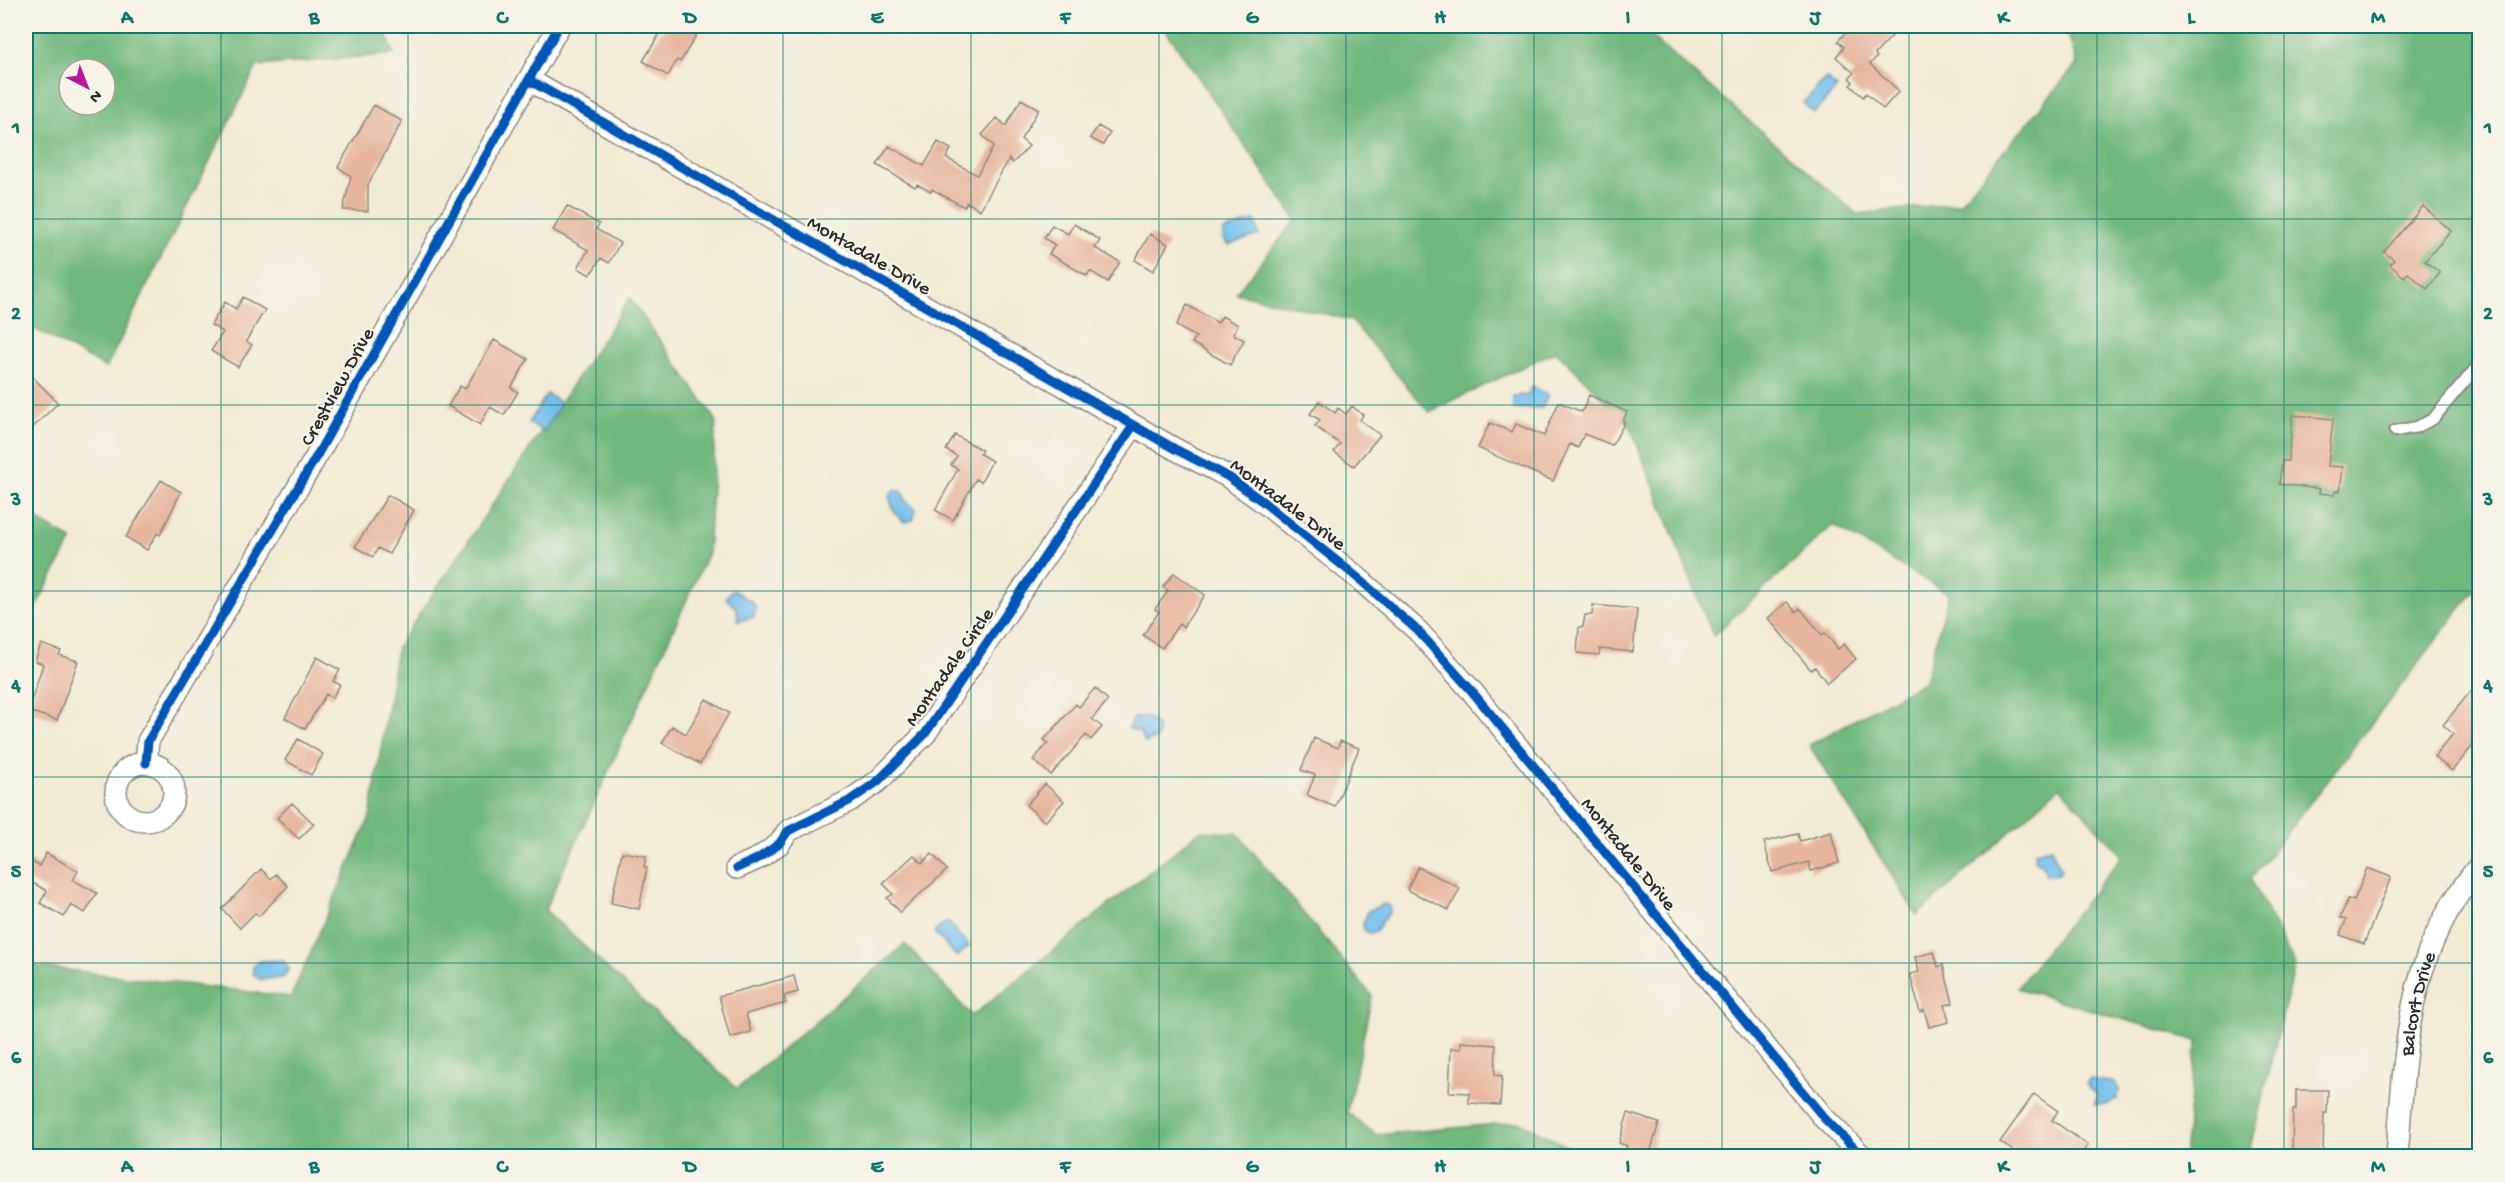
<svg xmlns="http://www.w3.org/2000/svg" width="2505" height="1182" font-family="'Gochi Hand',sans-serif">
	<rect width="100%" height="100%" fill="#f7f3e8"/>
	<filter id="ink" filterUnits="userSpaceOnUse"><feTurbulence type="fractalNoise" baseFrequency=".0167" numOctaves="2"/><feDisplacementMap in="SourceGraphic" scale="12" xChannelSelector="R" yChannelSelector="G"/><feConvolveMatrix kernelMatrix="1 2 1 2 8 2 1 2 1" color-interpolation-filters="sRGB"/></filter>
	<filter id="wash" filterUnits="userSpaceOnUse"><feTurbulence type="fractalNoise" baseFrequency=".008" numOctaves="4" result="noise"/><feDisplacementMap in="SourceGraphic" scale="24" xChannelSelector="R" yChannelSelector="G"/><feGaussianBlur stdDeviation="1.35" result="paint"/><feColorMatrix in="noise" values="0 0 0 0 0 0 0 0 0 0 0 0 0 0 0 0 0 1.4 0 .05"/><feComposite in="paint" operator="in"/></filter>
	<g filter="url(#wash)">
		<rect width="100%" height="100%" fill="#f1ead4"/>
		<!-- forest -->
		<path fill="#70b87e" stroke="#4e7254" stroke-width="1.5" fill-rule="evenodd" d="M26,26H383L394,54L257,66L106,368L26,324ZM69,69H105V105H69Z
			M1163,26H1639L1857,214L1960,203L2077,64L2066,26H2479V585L2251,879L2295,965L2248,1156H2184L2197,1041L2017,988L2122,856L2060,787L1917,915L1809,745L1925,681L1949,594L1833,525L1713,636L1629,424L1556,351L1429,412L1351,320L1236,293L1296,220Z
			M630,298L716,420L708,553L545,910L737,1089L905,944L972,1016L1200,831L1237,833L1372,996L1347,1112L1376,1135L1520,1122L1585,1156H26V965L291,997L370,817L397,648Z
			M26,513L72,540L26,625Z"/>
		<!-- water -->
		<path fill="#74bfed" stroke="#50758c" stroke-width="1.5" d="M1826,78L1837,88L1814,113L1803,103Z
			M1255,220L1259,235L1228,245L1223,239L1224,231Z
			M1532,387L1548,395L1542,408L1513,409V396L1528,395Z
			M547,394L561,403L544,432L529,423Z
			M895,489L902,491L906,501L916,509L913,520L904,522L895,513L889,497Z
			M732,590C740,592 743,598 751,601L756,607L754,617L738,621L737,609L726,598Z
			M1146,717C1155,721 1160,728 1157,738L1145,743L1140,733L1128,728L1133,718Z
			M2051,848L2061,870L2059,874L2046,875L2043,865L2034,860L2035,852Z
			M1384,904L1389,906L1390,911L1375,932L1371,934L1364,930L1363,924L1368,911Z
			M947,921L969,946L957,957L934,932Z
			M283,960L289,969L283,978L259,979L253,974V966L259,961Z
			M2090,1079L2115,1083L2119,1090L2117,1099L2109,1104H2095L2097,1094L2086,1084Z"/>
		<g id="blocks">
			<!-- building -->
			<path fill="#e7b59f" d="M668,26H702L680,62L677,60L668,76L643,61L662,30L664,31Z
				M1852,26H1883L1893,35L1875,54L1877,57L1870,64L1899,91L1883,109L1866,93L1863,97L1850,85L1853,82L1849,78L1854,73L1836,57L1844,47L1838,41Z
				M1021,99L1039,109L1021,139L1029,146L1013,163L1009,159L980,210L967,202L964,207L932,189L931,192L917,184L915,187L877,165L889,146L924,166L938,142L951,149L946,158L977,175L994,146L982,135L997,118L1006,126Z
				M374,105L402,121L368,185V211L343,210L351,176L338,167Z
				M1098,126L1110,133L1103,145L1090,138Z
				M567,206L599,224L596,229L620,243L609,263L601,258L590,275L578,268L588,250L553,230Z
				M2423,206L2451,231L2425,261L2440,273L2427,289L2408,273L2404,277L2390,265L2394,260L2384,252Z
				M1074,224L1100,240L1095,248L1120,262L1108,282L1090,271L1087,276L1049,254L1055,245L1044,238L1052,225L1068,234Z
				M1150,234L1168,244L1153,271L1135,260Z
				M243,297L265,310L246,341L252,345L238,367L211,351L223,332L211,325L225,302L236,309Z
				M1187,305L1218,323L1222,316L1238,325L1233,334L1244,340L1230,365L1192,343L1196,337L1176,326Z
				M494,340L528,359L511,388L518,392L504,415L490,407L480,425L448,406L460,386L465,389Z
				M26,370L58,403L26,434Z
				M1589,395L1627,412L1623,421L1625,422L1612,445L1584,434L1578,448L1570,444L1553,481L1478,448L1490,423L1512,432L1516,424L1544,436L1559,402L1582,412Z
				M1319,401L1335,413L1338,408L1346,414L1352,406L1363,415L1360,420L1380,435L1354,466L1334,452L1340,444L1315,426L1320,420L1310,414Z
				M2293,415L2333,419L2328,466L2343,467L2340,491H2335V495L2319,493L2320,489L2279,484L2282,461H2288Z
				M955,435L982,450L980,454L992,461L981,482L976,479L953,520L935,510L958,469L951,465L957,456L946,450Z
				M161,480L181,492L160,535L157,533L147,550L126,537Z
				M388,495L414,510L389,554L378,548L373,557L355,547Z
				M1174,573L1205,595L1183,627L1179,624L1162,648L1143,635L1159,612L1155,609L1168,591L1163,587Z
				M1787,602L1796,612L1800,608L1822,635L1825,633L1838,649L1844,644L1856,659L1827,683L1815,667L1811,670L1768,618Z
				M1593,605L1637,609L1633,652L1600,649L1599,655L1577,653L1579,627H1583L1585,615H1592Z
				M41,644L61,651L59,655L78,661L57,720L28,711L43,664L35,661Z
				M317,657L340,670L333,681L340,685L332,698L326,694L305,729L285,718Z
				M2480,680V737L2452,771L2434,757L2453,734L2443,725Z
				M1095,688L1108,700L1092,719L1102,727L1091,740L1086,735L1051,775L1033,760L1048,743L1044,740L1076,704L1079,707Z
				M706,699L729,713L700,764L662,743L672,726L686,734Z
				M1314,738L1338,748L1340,741L1359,748L1335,807L1307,795L1315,775L1301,770Z
				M298,739L323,754L311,775L285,760Z
				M1045,784L1064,801L1045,822L1026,805Z
				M292,803L314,824L299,839L277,818Z
				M1831,832L1839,863L1811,871L1809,862L1772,872L1764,842L1798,834L1800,841Z
				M622,852L646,856L644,867L647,868L639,909L611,903Z
				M46,853L78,871L73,880L97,893L85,913L71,905L64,917L40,903L47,891L26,879V858L39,866Z
				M932,854L947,870L900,912L887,898L893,894L883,883L914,855L922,863Z
				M1418,867L1460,888L1449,910L1407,890Z
				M2367,868L2391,877L2364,944L2340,935L2346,920L2340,918L2348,899L2354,901Z
				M261,869L271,879L276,874L288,886L259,916L255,913L240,928L222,909Z
				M1934,952L1938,967L1943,965L1953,1003L1945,1005L1949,1022L1929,1027L1924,1010L1920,1012L1910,974L1919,972L1915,957Z
				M794,976L798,992L784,996L786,1003L746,1014L751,1032L730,1038L719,996Z
				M1461,1042L1496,1045L1495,1075L1502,1076L1500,1105L1469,1103V1093L1449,1092L1451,1048L1461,1049Z
				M2296,1090H2328L2327,1113H2324L2323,1156H2292L2293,1110H2296Z
				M2034,1094L2058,1111L2052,1120L2088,1145L2080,1156H2021L2000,1142Z
				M1628,1113L1659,1123L1649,1156H1623L1627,1146L1619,1143Z"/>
		</g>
	</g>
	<g filter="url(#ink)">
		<use href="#blocks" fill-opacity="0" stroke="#8e8a80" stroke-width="1.5"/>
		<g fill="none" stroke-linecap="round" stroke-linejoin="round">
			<defs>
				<path id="service" d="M2395,431L2417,427L2433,419L2480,363"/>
				<g id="minor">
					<path d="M529,80L1175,449L1227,476L1262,501L1358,578L1418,631L1470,689L1825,1119L1862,1156"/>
					<path d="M146,763L148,741L316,457L559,26"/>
					<circle cx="145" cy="792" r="29"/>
					<path d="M737,868L759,858L779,844L788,831L849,801L877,782L925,734L1133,426"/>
					<path id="s1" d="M2397,1156C2406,1046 2405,955 2480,865"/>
				</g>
			</defs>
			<!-- service casing -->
			<use href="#service" stroke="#8e8a80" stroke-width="14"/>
			<!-- minor casing -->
			<use href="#minor" stroke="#8e8a80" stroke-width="24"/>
			<!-- service -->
			<use href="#service" stroke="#fff" stroke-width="10"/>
			<!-- minor -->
			<use href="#minor" stroke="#fff" stroke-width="21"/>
			<defs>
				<path id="cycleway" d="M529,80L1175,449L1227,476L1262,501L1358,578L1418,631L1470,689L1825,1119L1862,1156
					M146,763L148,741L316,457L559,26
					M737,868L759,858L779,844L788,831L849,801L877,782L925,734L1133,426"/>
			</defs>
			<!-- cycleway casing -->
			<use href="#cycleway" stroke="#f7f3e8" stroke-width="13"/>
			<!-- cycleway -->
			<use href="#cycleway" stroke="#0057b8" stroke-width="9"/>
		</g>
	</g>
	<!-- grid -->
	<path fill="none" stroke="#0f766e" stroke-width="1.5" stroke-opacity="0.55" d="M221,26V1156M408,26V1156M596,26V1156M783,26V1156M971,26V1156M1159,26V1156M1346,26V1156M1534,26V1156M1722,26V1156M1909,26V1156M2097,26V1156M2284,26V1156M26,219H2480M26,405H2480M26,591H2480M26,777H2480M26,963H2480"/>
	<g text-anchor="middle" stroke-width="4.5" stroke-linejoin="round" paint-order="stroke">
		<!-- street labels -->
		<g font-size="20" fill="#2b2b2b" stroke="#f7f3e8">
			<text transform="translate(870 254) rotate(30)" y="7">Montadale Drive</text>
			<text transform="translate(336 386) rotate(-61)" y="7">Crestview Drive</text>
			<text transform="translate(1289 503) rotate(37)" y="7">Montadale Drive</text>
			<text transform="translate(948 666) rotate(-55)" y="7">Montadale Circle</text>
			<text transform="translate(1630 853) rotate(51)" y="7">Montadale Drive</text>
			<text dy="7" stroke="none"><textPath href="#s1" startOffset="154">Balcort Drive</textPath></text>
		</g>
	</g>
	<!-- margin -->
	<rect width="2505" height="1182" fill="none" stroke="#f7f3e8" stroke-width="66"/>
	<!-- north arrow -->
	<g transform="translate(87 87) rotate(138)"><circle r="28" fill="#f7f3e8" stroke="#a5a39c" stroke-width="1.5"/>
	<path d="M0-4.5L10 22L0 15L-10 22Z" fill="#b5179e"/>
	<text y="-9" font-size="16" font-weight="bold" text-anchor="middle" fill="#2b2b2b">N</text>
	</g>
	<rect x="33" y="33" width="2439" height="1116" fill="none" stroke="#0f766e" stroke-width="2"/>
	<g font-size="20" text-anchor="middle" font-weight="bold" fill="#0f766e">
		<text x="127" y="23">A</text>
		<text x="314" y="23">B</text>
		<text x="502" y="23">C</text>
		<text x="690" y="23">D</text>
		<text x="877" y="23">E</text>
		<text x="1065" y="23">F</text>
		<text x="1252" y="23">G</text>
		<text x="1440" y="23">H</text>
		<text x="1628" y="23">I</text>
		<text x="1815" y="23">J</text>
		<text x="2003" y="23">K</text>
		<text x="2191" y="23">L</text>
		<text x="2378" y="23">M</text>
		<text x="16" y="133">1</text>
		<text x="2488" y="133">1</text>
		<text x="16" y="319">2</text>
		<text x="2488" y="319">2</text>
		<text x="16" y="505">3</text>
		<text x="2488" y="505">3</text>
		<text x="16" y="691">4</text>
		<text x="2488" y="691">4</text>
		<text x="16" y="877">5</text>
		<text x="2488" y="877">5</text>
		<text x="16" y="1063">6</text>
		<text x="2488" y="1063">6</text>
		<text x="127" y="1172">A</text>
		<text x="314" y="1172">B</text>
		<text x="502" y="1172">C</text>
		<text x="690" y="1172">D</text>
		<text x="877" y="1172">E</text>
		<text x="1065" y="1172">F</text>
		<text x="1252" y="1172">G</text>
		<text x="1440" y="1172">H</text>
		<text x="1628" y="1172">I</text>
		<text x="1815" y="1172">J</text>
		<text x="2003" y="1172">K</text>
		<text x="2191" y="1172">L</text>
		<text x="2378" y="1172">M</text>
	</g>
</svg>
